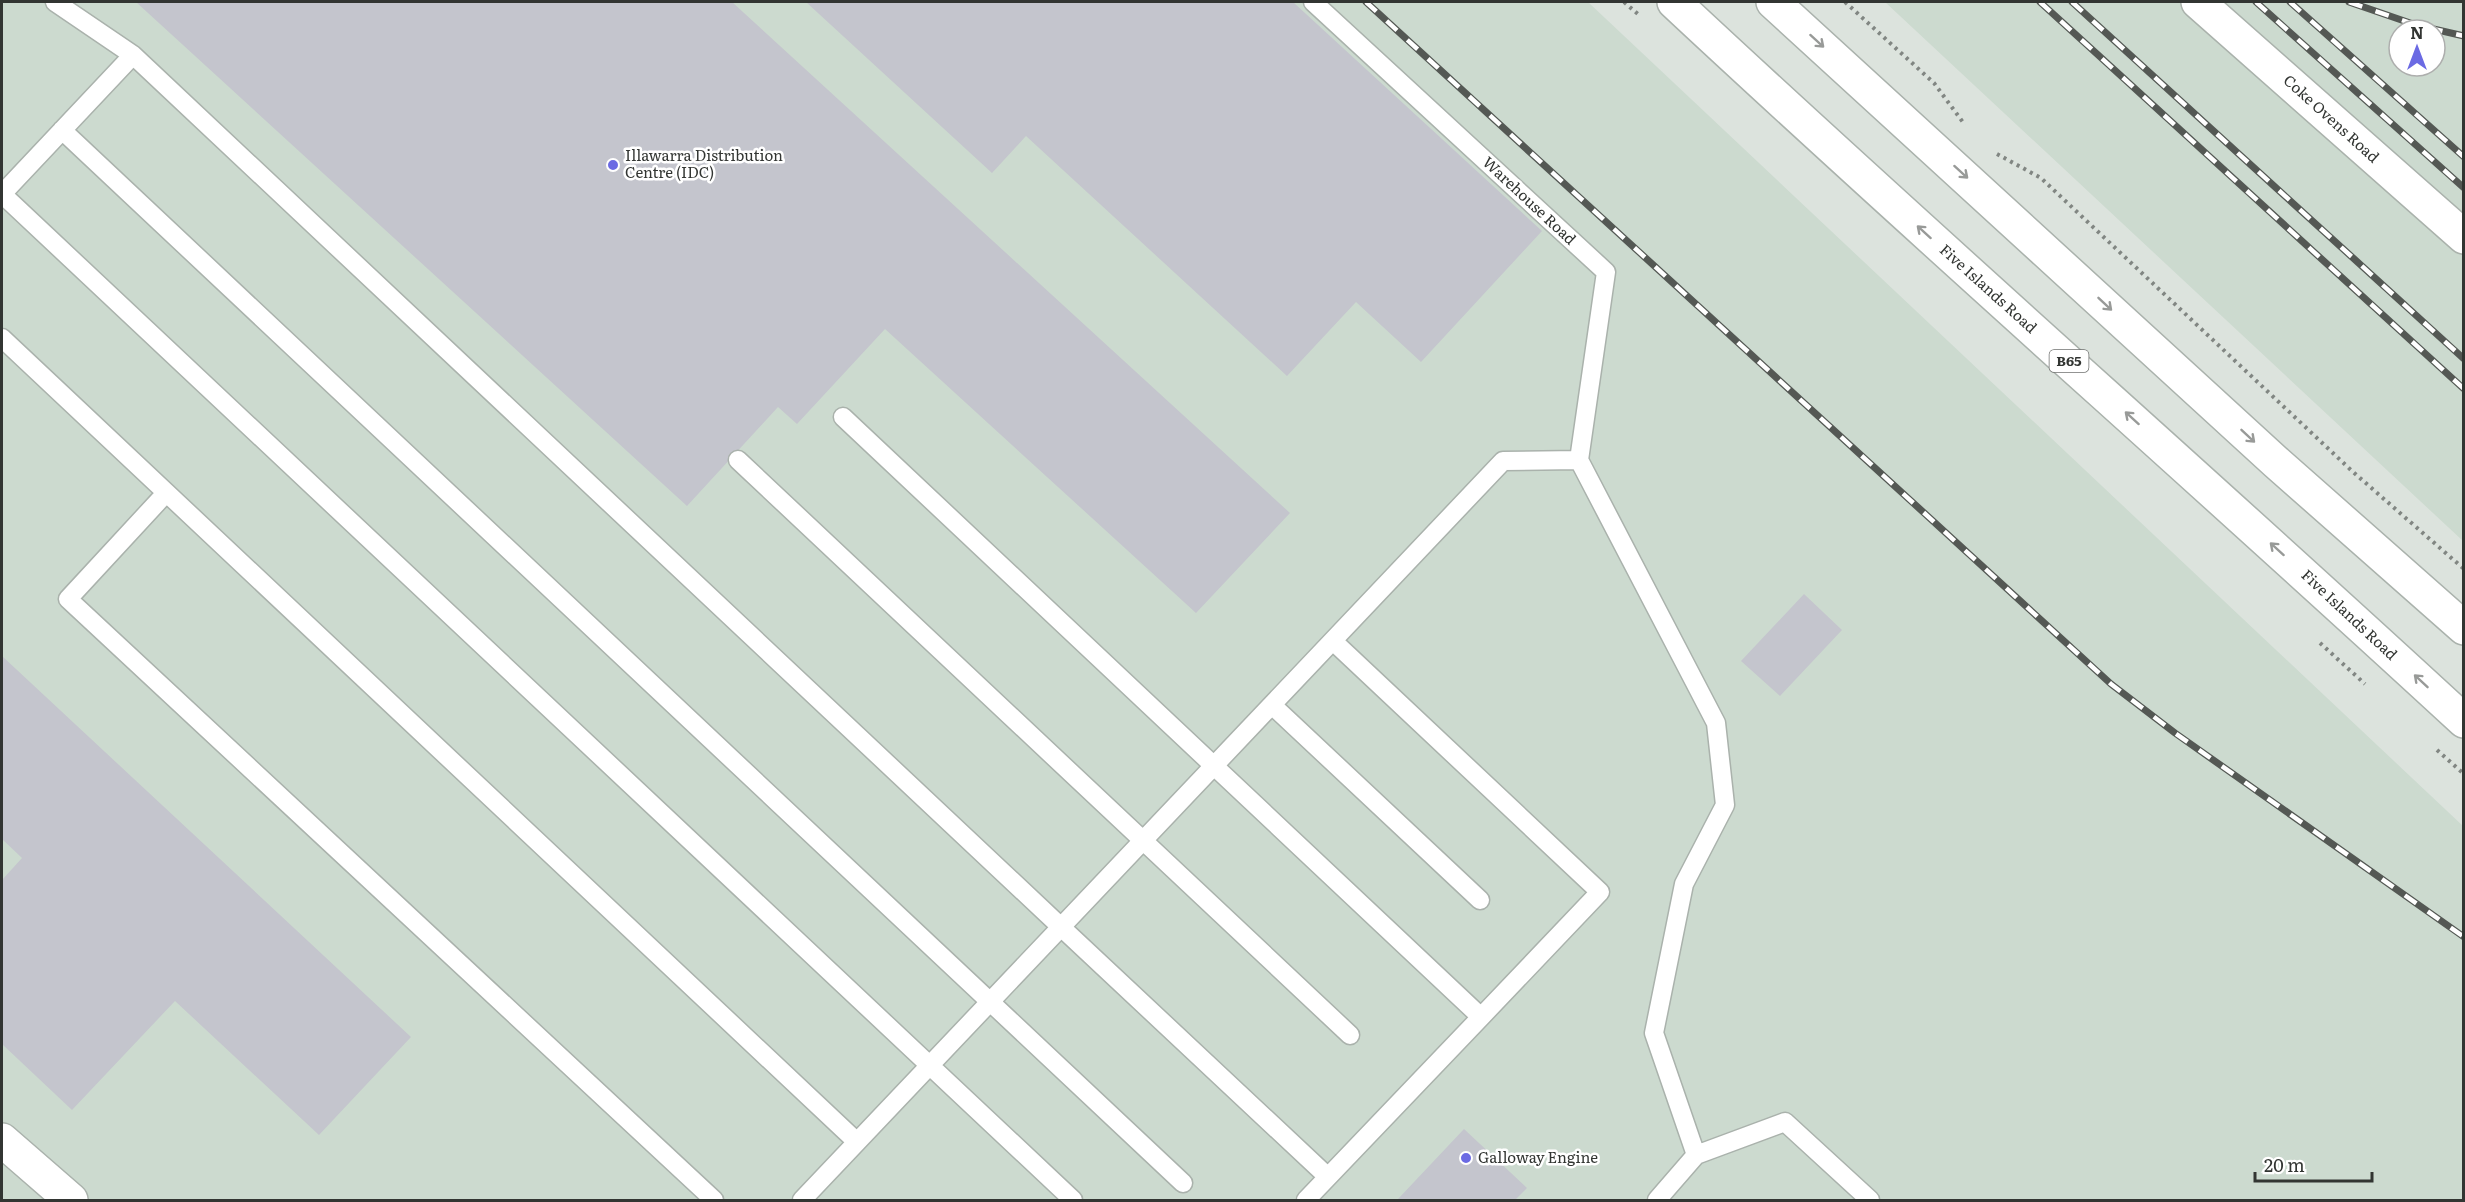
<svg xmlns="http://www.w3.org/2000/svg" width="2465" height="1202" font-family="Literata,serif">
	<rect width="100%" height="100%" fill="#dce3dd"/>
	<!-- built -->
	<path fill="#ccdacf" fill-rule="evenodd" d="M2,2H1588L2463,826V1200H2Z
		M1885,2H2463V541ZM2399,30H2435V66H2399Z"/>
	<!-- building -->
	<path fill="#c4c5cd" d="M136,2H732L1290,513L1196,613L885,329L797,424L778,407L687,506Z
		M806,2H1293L1542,231L1421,362L1356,302L1287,376L1026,136L992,173Z
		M1804,594L1842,630L1780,696L1741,661Z
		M2,656L411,1037L319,1135L175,1001L72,1110L2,1044V880L22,858L2,839Z
		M1464,1129L1527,1188L1515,1200H1400L1398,1199Z"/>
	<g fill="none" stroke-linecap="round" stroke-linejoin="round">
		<defs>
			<path id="service" d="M55,2L133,55L1061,927L1503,461L1579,460L1716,723L1725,805L1684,884L1654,1033L1696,1155
				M1313,2L1606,272L1579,460
				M62,130L1183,1183
				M2,194L1073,1200
				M2,194L133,55
				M2,338L857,1142
				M843,417L1481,1017L1328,1177
				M738,460L1350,1035
				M166,493L68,599L714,1200
				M1333,641L1600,892L1481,1017
				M1272,705L1480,900
				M802,1200L1061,927L1328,1177L1306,1200
				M1657,1200L1696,1155L1785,1122L1870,1200"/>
			<path id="minor" d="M2198,2L2464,237
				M2,1140L71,1200"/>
			<path id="primary" d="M1674,2C1934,245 2202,479 2464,721
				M1773,2L2277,463L2464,628"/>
		</defs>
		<!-- service casing -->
		<use href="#service" stroke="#aab2ac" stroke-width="21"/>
		<!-- minor casing -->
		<use href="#minor" stroke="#aab2ac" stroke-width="36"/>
		<!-- primary casing -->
		<use href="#primary" stroke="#aab2ac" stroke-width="36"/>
		<!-- path -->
		<path stroke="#818682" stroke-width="4" stroke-dasharray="3 4.5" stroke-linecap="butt" d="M1624,2L1639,15
			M1845,2L1934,83L1965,125
			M1997,154L2041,178L2352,471L2464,569
			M2320,643L2365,684
			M2437,750L2464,774"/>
		<!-- service -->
		<use href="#service" stroke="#fff" stroke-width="18"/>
		<!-- minor -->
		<use href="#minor" stroke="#fff" stroke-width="33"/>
		<!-- primary -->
		<use href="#primary" stroke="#fff" stroke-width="33"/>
		<defs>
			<path id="rail" d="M1366,2L2111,684L2175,733L2464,937
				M2040,2L2464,389
				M2072,2L2464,359
				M2256,2L2464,188
				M2290,2L2464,157
				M2349,2L2416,25L2464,36"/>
		</defs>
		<!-- rail casing -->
		<use href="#rail" stroke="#545854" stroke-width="7"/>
		<!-- rail -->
		<use href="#rail" stroke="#fff" stroke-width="4.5" stroke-dasharray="14" stroke-linecap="butt"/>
	</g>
	<!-- one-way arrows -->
	<defs><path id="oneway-shaft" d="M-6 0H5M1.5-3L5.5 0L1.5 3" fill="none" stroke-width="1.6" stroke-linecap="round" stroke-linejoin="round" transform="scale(1.5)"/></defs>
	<g stroke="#989a98">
		<use href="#oneway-shaft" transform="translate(1817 41) rotate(42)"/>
		<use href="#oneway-shaft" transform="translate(1961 172) rotate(42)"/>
		<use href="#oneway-shaft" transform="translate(1924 232) rotate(-138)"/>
		<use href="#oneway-shaft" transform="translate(2105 304) rotate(43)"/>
		<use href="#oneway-shaft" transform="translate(2132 418) rotate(-138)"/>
		<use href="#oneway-shaft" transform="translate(2248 436) rotate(43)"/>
		<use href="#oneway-shaft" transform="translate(2277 549) rotate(-138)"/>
		<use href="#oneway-shaft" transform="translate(2421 681) rotate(-137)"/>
	</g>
	<!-- markers -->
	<g fill="#6b6ae3" stroke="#fff" stroke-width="2">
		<circle cx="613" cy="165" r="6"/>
		<circle cx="1466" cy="1158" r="6"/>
	</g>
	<g text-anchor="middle" stroke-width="5" stroke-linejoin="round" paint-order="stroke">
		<!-- shield labels -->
		<rect fill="#fff" stroke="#707270" stroke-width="1.5" x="2049.5" y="350" width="39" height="22" rx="4.5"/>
		<g font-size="14" font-weight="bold" fill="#323532">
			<text x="2069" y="366">B65</text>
		</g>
		<!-- street labels -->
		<g font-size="15" fill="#323532" stroke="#fff">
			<text transform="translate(2331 119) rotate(42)" y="5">Coke Ovens Road</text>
			<text transform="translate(1529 201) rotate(43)" y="5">Warehouse Road</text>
			<text transform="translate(1988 289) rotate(42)" y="5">Five Islands Road</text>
			<text transform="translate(2349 615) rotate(43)" y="5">Five Islands Road</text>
		</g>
		<!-- poi labels -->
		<g font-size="15" fill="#323532" stroke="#fff" text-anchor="start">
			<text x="625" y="161">Illawarra Distribution<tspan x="625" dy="17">Centre (IDC)</tspan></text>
			<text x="1478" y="1163">Galloway Engine</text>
		</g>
	</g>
	<!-- border -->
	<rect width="2465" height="1202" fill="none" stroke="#323532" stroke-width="6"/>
	<!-- north arrow -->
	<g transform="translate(2417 48)"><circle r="28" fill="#ffffff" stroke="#adaead" stroke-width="1.5"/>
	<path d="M0-4.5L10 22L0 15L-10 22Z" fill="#6b6ae3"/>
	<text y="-9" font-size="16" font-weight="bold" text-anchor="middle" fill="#323532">N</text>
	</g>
	<!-- scale -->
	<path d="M2255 1172v9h117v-9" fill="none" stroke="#323532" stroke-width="3"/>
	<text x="2264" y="1172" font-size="18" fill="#323532" stroke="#ffffff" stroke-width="4.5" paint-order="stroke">20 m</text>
</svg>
